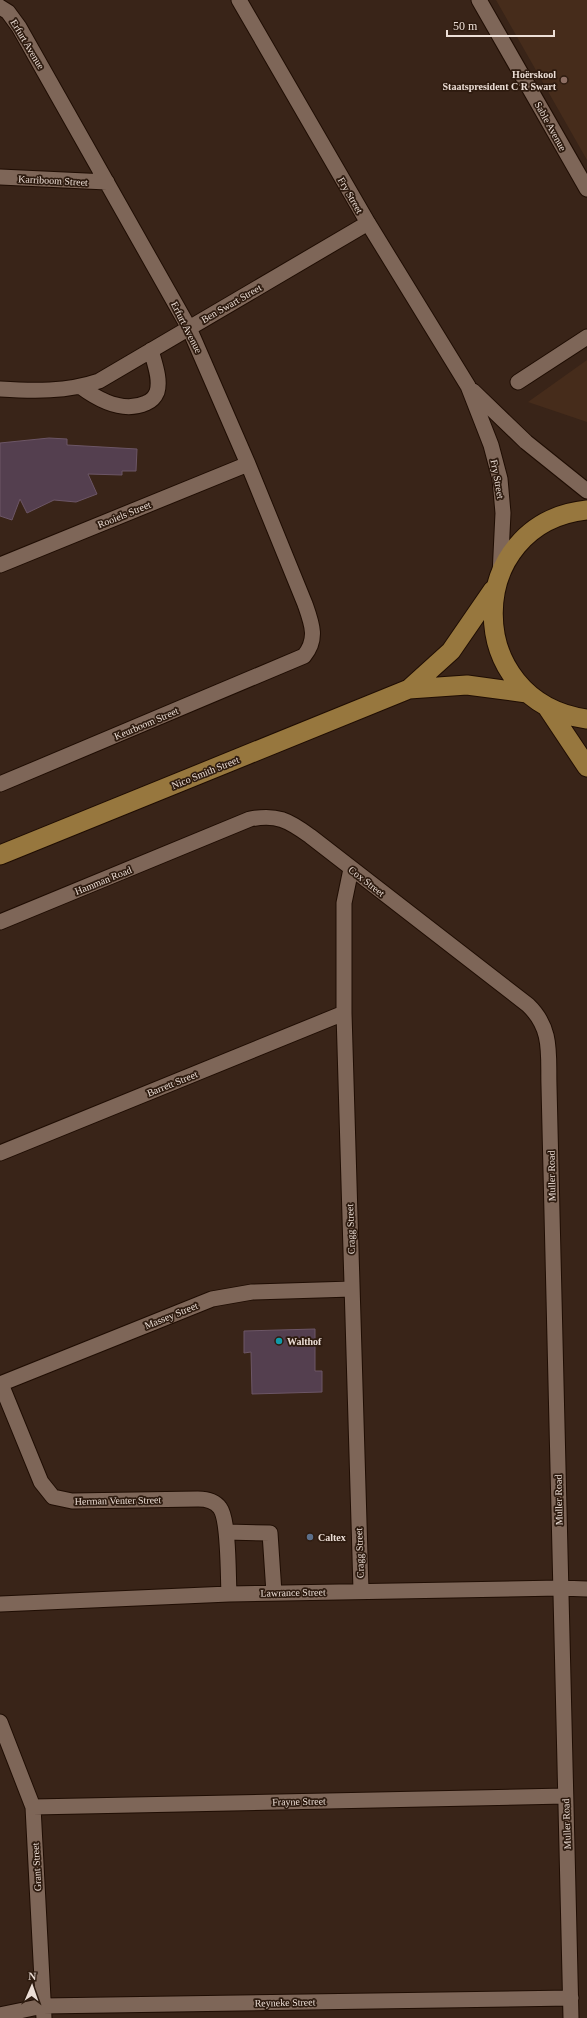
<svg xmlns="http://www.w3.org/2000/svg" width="587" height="2018" font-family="Georgia,serif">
	<rect width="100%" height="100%" fill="#392418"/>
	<!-- built -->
	<path fill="#462c1b" d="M496,0H587V160Z
		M587,360V422L528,402Z"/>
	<!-- building -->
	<path fill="#543f4f" stroke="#6c5666" d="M49,438L67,439V445L137,449L136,471H122V475L88,474L97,494L76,502L54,500L27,513L20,499L12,520L0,516V443Z
		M315,1329V1371H322V1392L252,1394L251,1352L244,1353V1331Z"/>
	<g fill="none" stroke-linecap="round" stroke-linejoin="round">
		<defs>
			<path id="minor" d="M239,0L368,223L468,386L491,445L500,479L503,513L500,575
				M479,0L587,189
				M0,7L8,12L19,27L189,328L248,464L305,604C312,624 318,639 304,656L0,784
				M0,177L107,182
				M518,382L587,337
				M81,387C100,401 124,413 146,403C151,401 155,397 157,392C161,379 154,362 151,350
				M0,389C33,391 67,392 99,381L368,223
				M473,391L526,442L587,491
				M0,565L248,464
				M351,869L344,903V1013L361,1590
				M0,922L250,819C277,814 288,820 310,836L528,1005C553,1029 548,1054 549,1086L571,2018
				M0,1153L344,1013
				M0,1384L212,1299L252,1292L352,1289
				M1,1384L41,1482L53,1497L72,1501L198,1499C206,1499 215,1501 220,1508C229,1520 228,1576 229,1594
				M226,1532L270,1533L274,1593
				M0,1604L229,1594L560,1588L587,1589
				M0,1722L33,1807L44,2018
				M33,1807L565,1796
				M0,2015L43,2006L571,1998"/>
			<path id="major" d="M587,510C463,523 461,702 587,719
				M409,689L451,651L493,590
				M547,707L587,767
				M0,855L409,689L467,685L527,693"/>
		</defs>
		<!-- minor casing -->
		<use href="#minor" stroke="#1f0d03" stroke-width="17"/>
		<!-- major casing -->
		<use href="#major" stroke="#1f0d03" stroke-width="21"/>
		<!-- minor -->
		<use href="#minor" stroke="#7e6658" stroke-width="15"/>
		<!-- major -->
		<use href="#major" stroke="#97773e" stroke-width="19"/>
	</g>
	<!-- markers -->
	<circle fill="#8d6e63" stroke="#2e1b0f" stroke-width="1.5" cx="564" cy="80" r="4"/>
	<circle fill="#0f9aa8" stroke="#2e1b0f" stroke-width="1.5" cx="279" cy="1341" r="4"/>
	<circle fill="#5c6f8a" stroke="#2e1b0f" stroke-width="1.5" cx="310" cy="1537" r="4"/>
	<g text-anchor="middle" stroke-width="3.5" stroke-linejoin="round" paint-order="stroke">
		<!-- street labels -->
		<g font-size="10" fill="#ecded6" stroke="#2e1b0f">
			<text transform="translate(28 44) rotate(59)" y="4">Erfurt Avenue</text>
			<text transform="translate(551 126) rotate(61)" y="4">Sable Avenue</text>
			<text transform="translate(53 180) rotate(3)" y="4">Karriboom Street</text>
			<text transform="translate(351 195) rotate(60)" y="4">Fry Street</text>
			<text transform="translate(231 303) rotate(-30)" y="4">Ben Swart Street</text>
			<text transform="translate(187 327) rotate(63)" y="4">Erfurt Avenue</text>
			<text transform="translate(498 479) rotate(80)" y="4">Fry Street</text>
			<text transform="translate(124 514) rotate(-22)" y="4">Rooiels Street</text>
			<text transform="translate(146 723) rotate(-23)" y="4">Keurboom Street</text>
			<text transform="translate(205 772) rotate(-22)" y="4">Nico Smith Street</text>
			<text transform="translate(103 880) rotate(-22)" y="4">Hamman Road</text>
			<text transform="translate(367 881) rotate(38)" y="4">Cox Street</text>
			<text transform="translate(172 1083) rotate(-22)" y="4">Barrett Street</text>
			<text transform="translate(551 1176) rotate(-91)" y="4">Muller Road</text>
			<text transform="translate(350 1229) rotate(-92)" y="4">Cragg Street</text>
			<text transform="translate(171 1315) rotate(-22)" y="4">Massey Street</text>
			<text transform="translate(118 1500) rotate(-1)" y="4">Herman Venter Street</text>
			<text transform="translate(558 1500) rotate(-91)" y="4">Muller Road</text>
			<text transform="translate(359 1553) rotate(-92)" y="4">Cragg Street</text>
			<text transform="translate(293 1592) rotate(-1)" y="4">Lawrance Street</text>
			<text transform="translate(299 1801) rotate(-1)" y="4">Frayne Street</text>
			<text transform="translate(566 1824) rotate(-92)" y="4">Muller Road</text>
			<text transform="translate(36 1867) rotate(-93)" y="4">Grant Street</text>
			<text transform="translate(285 2002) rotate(-1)" y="4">Reyneke Street</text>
		</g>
		<!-- poi labels -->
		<g font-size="10" font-weight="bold" fill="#ecded6" stroke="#2e1b0f" text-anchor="start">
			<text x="556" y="78" text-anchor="end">Hoërskool<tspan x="556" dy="12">Staatspresident C R Swart</tspan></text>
			<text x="287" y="1345">Walthof</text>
			<text x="318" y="1541">Caltex</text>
		</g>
	</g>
	<!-- north arrow -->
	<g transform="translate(32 1986) rotate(2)" stroke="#2e1b0f" stroke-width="3" paint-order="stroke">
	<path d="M0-3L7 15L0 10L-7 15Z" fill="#ecded6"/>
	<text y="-6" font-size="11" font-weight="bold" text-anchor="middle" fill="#ecded6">N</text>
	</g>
	<!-- scale -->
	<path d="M447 30v6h107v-6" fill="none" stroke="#ecded6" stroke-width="2"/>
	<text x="453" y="30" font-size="12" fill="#ecded6" stroke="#2e1b0f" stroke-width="3" paint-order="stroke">50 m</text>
</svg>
